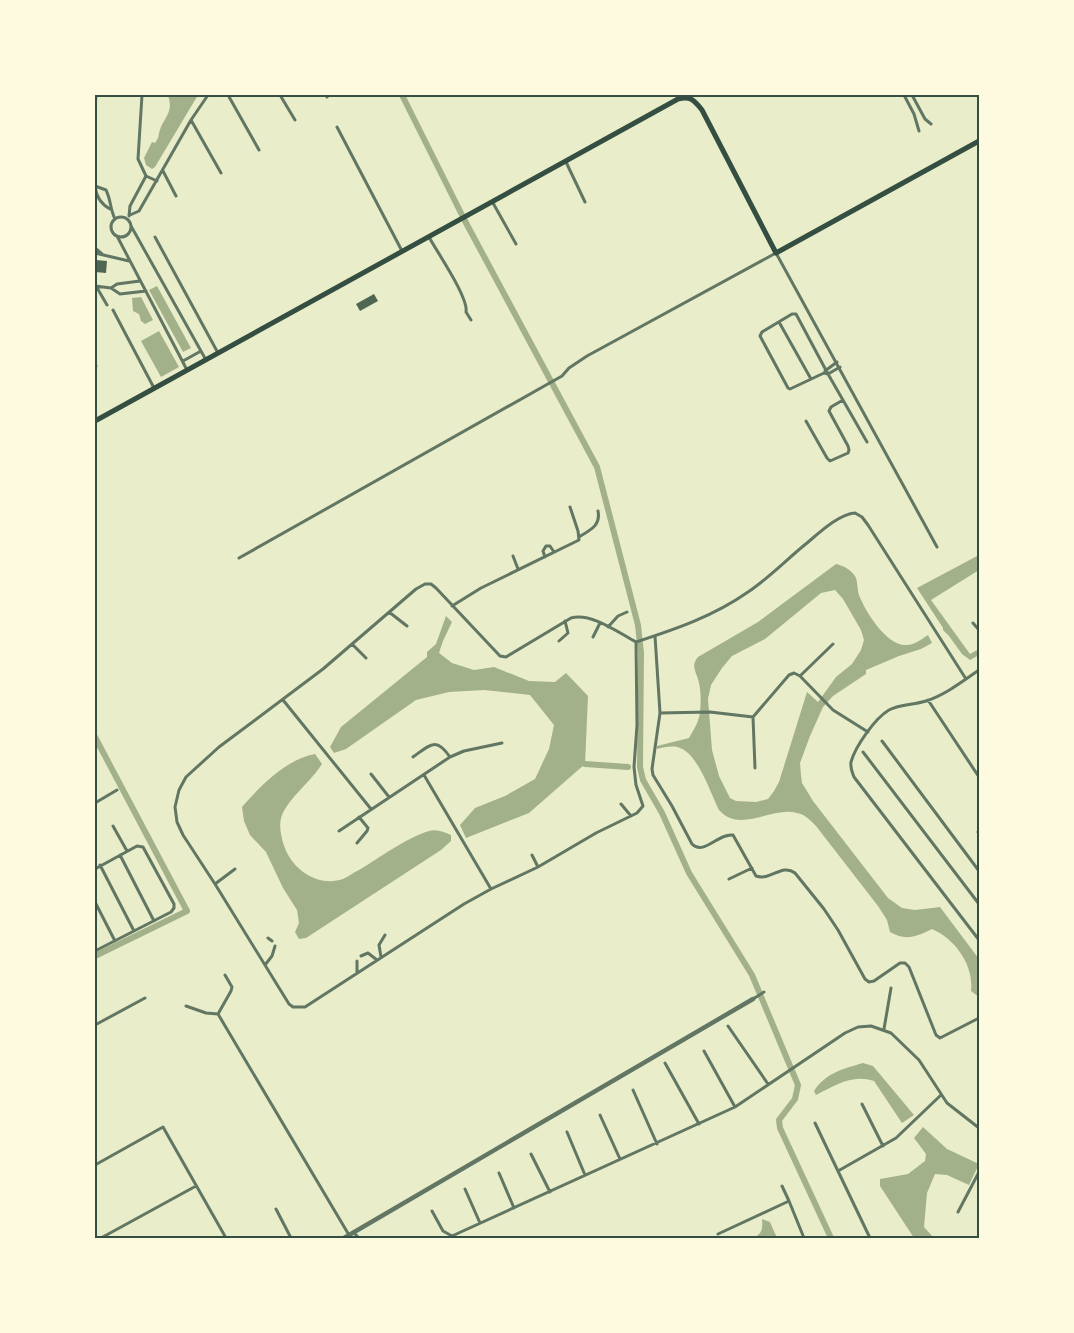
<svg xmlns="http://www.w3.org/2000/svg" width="1074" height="1333" font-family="Signika,sans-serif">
	<rect width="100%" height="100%" fill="#e9edc9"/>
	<!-- water -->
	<path fill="#a3b18a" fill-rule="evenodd" d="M168,95H198L155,167L152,169L146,165L144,158L152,142L155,143C160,137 158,133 161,127C167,114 173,111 168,95Z
		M157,286L191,348L183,352L149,290Z
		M141,297L153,320L145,324L141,321L139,314L133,311L132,298Z
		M159,331L179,367L161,377L141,341Z
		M979,555V570L931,600L970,654L979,649V655L970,660L962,654L949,636L943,630V628L917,588Z
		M836,564C844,566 850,569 855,576C858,581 857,589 859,595C865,611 887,647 907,645C914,645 922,639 928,635L932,643L921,649L899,656L866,670V674L833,696L823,707L810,736L800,763L801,775L802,783L813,801L888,898L902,908L915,910L940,907L979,959V997L971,991C974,965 955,939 932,929C916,937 906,941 890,932L887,920L878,906L816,826C811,821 805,814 797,813C772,806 740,834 719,810C711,794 698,754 680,748C673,745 665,747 657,749V746L689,738C694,729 699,722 700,712C701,703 701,692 699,683C697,673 690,666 698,657L758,622ZM835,590L843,599L861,630L864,640L861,650L852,664L836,677L818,702L807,692L779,782L774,791L768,799L756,802L736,801L730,798L719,776L712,750L708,699L711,685L722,668L732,656L765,639L821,593Z
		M446,616L452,622L443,641L439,653L452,663L474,670L494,667L529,681L555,682L566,673L588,696L585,764L529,813L466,838L460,825L475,808L505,796L535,779L549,749L554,725L530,695L484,690L449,692L416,700L346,749L334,753L330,747L341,727L427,657V652L436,644Z
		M315,754L322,764C311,782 287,799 281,818C278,830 284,849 290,858C301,875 322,886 343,879C348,877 354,872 359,870C379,858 408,837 429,831C437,829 444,832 451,835V841L441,850L306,938L299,939L295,932L299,923L297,910L283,888L266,852L250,835L244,821L242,807C260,786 287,759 315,754Z
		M863,1063L873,1066L914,1115L902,1123L874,1081C852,1074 836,1085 816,1095L814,1091C827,1072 843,1069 863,1063Z
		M923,1127L947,1149L979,1164L969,1185L947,1175L935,1174L927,1193L924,1227L934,1238H914L880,1186V1179L908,1174L925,1161L926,1154L914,1138Z
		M762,1219L770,1222L777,1238H753C762,1234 763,1229 762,1219Z"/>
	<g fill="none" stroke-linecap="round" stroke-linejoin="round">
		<!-- canal -->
		<path stroke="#a3b18a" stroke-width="6" d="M402,95L465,221L597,467L638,625L641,653L640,767L643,780L662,813L689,873L752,975L798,1085L795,1099L779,1120L780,1128L831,1238
			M95,737L187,911L95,956
			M585,764L628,767"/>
	</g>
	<!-- building -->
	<path fill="#4f6655" d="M96,260L107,261L106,273L95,272Z
		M374,294L378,301L360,311L356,304Z"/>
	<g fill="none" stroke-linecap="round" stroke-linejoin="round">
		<!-- minor -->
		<path stroke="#617663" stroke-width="3" d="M142,95L138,159L146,176L157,181
			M228,95L259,150
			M280,95L295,120
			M326,95L327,97
			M904,95L914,114L919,131
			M912,95L925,119L931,124
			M95,107L96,95
			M191,120L221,173
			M337,127L402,251
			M566,162L585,202
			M163,171L176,196
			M95,186L106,190C111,200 110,209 115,219
			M95,186C96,196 101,204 110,209
			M493,203L516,244
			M130,215L139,211L191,120L208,95
			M129,216L130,206L146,176
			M111 227a10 10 0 1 1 20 0a10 10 0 1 1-20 0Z
			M131,226L206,360
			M117,236L187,370
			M155,237L218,353
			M429,237C437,252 469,298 466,312L471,320
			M95,248L102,254
			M95,253L129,261
			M95,286L111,288L120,294L146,291
			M96,286L107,305
			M111,288L117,284L140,281
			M113,310L154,388
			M779,322L811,379
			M183,361L201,351
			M95,365L96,366
			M840,367L828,374L824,373L790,389L788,388L760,336L762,332L792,314H796L828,374L867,442
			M825,371L837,362
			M806,421L827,458L830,461L848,453L849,450L848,446L829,411L831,407L843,400
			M579,537C590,530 601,526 598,511
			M513,556L518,569
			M545,557L543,551L546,546H550L554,552
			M239,558L562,376L569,368L587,356L776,253L937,547
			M452,606L481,588L579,540L578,531L570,507
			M389,612L407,626
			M973,623L979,630
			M608,627L618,616L627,612
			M655,636L660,713L652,769L653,775L672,806L692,844C704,856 718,833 733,835L756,876C771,881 782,863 795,873L824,909L838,930L865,979L869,982L874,981L900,963H905L909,967L936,1035L940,1038L979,1018
			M593,637L600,623
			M559,641L568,633L565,621
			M636,642L637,725L634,767L636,785L643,806L637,813L596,833L538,867L491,889L464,904L305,1007H293L289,1004L215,884L183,835L177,822L175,807L179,790L186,777L219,747L323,669L416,589L425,584H431L436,588L500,656L506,657L571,618C591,612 619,633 636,642C676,629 714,616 748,592C769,578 787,559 807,543C819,533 839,514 855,513L862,517L868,525L966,679
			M352,644L366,658
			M979,670C963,681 945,695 926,701C914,705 900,704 889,710C875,718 855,747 851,762C850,768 852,772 854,777L979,940
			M800,676L833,710L868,732
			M283,700L371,809
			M928,700L979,777
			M660,713L710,712L753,717
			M882,741L979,871
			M863,752L979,904
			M413,757C430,745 436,736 450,757
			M755,768L753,717L789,675L794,673L800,676L833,644
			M371,774L389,797
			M424,775L491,889
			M95,803L117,790
			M621,804L631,816
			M113,826L127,851
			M339,831L450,757L464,751L502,743
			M978,832L979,833
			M357,843L367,831L368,828L359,817
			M120,855L154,921
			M532,855L538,867
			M100,865L134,931
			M95,869L137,846L143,847L174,904V908L171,912L95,951
			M729,879L752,868
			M215,884L235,869
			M95,902L115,941
			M268,938L272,941
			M361,956L368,953L377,960
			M381,957L379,945L385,935
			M265,965L272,956L275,946
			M357,973V961
			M225,975L232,987L231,991L218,1014L349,1235
			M753,999L764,992
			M186,1006L206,1013L218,1014
			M95,1025L145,998
			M728,1026L768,1084
			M884,1029L891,988
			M704,1051L735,1107
			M665,1063L699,1124
			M633,1090L657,1144
			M862,1104L883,1146
			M600,1115L620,1159
			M815,1123L870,1238
			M567,1132L585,1175
			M531,1154L550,1192
			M95,1165L163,1127L226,1238
			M838,1171L896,1138L941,1095
			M499,1173L514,1208
			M782,1186L789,1201
			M465,1189L480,1223
			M276,1209L291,1238
			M432,1211L443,1231L452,1236L735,1107L845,1033L858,1027L871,1026L891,1033L919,1060L947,1103L979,1128
			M958,1212L979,1172
			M354,1233L359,1238
			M718,1234L789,1201L804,1238
			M101,1238L196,1186"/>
		<!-- tertiary -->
		<path stroke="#617663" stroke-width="4.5" d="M344,1238L753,999"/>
		<!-- secondary -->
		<path stroke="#344e41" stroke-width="5" d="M95,421L678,99C691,96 694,100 702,110L776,253L979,141"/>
	</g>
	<!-- border -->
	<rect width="1074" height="1333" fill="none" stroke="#fefae0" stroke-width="192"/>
	<rect x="96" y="96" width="882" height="1141" fill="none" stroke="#344e41" stroke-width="2"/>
</svg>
